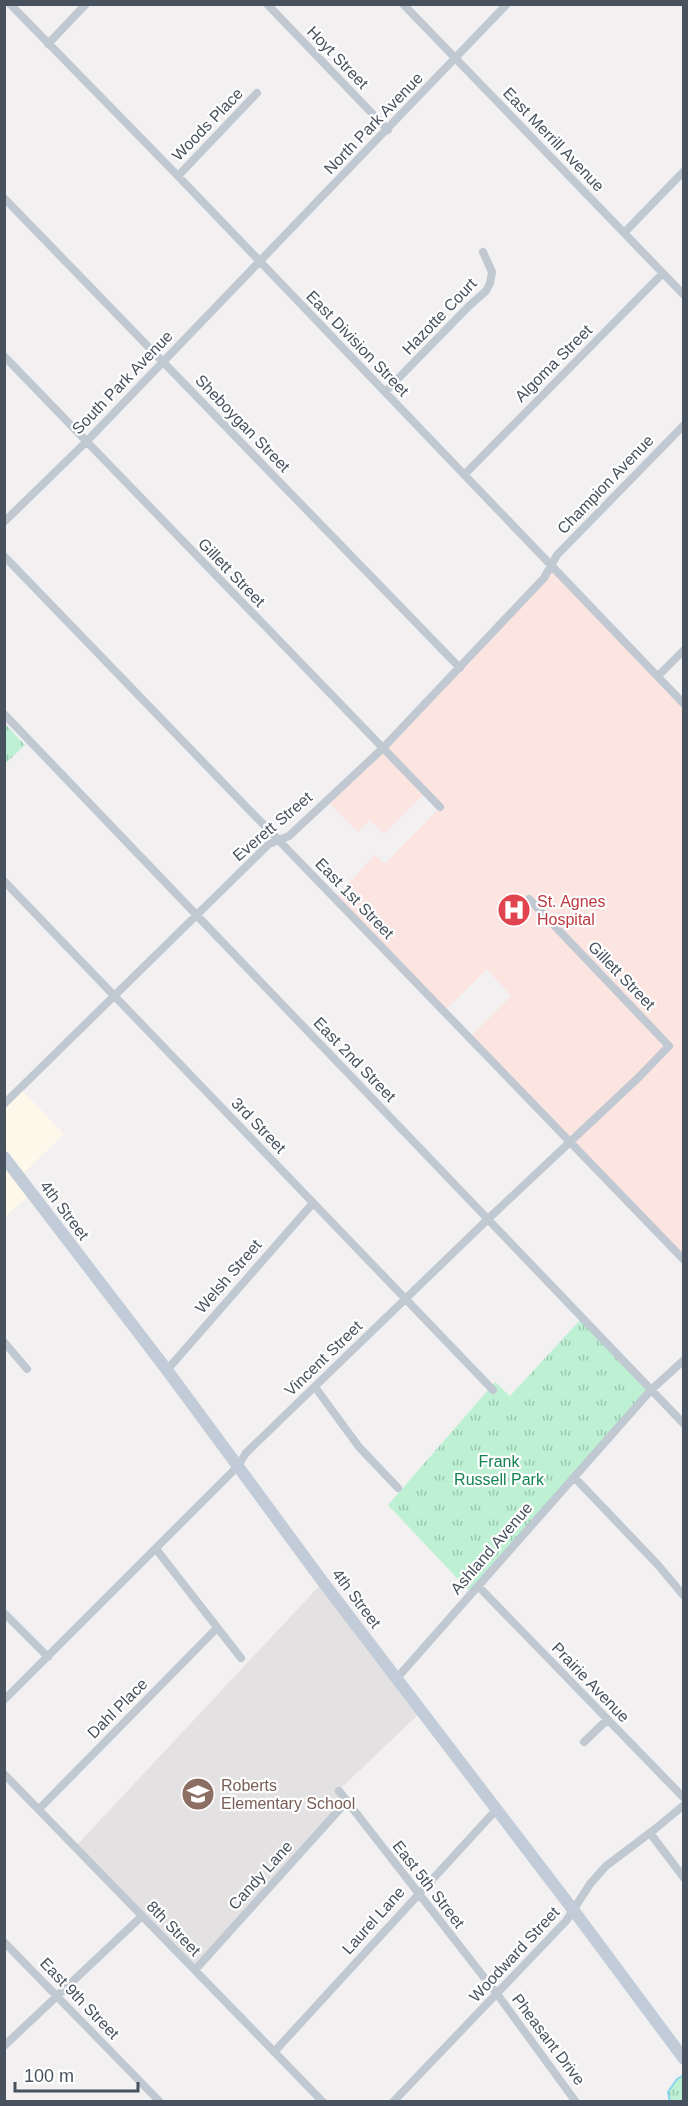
<svg xmlns="http://www.w3.org/2000/svg" width="688" height="2106" font-family="Helvetica,sans-serif">
	<defs>
		<pattern id="grass-tufts" width="24" height="20" patternUnits="userSpaceOnUse" patternTransform="scale(1.5)"><rect width="24" height="20" fill="#bef1d4"/><path d="M3 7l-1-3M5 7V3M7 7l1-3M15 17l-1-3M17 17v-4M19 17l1-3" fill="none" stroke="#9cc6af"/></pattern>
	</defs>
	<rect width="100%" height="100%" fill="#f2f0f0"/>
	<!-- commercial -->
	<path fill="#fdf8ea" d="M20,1088L64,1134L20,1177L32,1193L5,1217V1104Z"/>
	<!-- education -->
	<path fill="#e3e1e2" d="M323,1582L422,1711L339,1790L347,1801L195,1970L75,1847Z"/>
	<!-- medical -->
	<path fill="#fce4e0" d="M551,565L683,704V1260L469,1038L511,996L487,969L444,1011L334,899L375,855L385,864L439,808L425,793L384,834L370,820L358,832L327,801L382,749Z"/>
	<!-- grass -->
	<path fill="url(#grass-tufts)" d="M5,724L25,745L5,764Z
		M582,1318L651,1390L471,1593L388,1505L495,1382L510,1396Z
		M683,2075V2101H670L668,2092L677,2079Z"/>
	<g fill="none" stroke-linecap="round" stroke-linejoin="round">
		<!-- stream -->
		<path stroke="#89d4ef" stroke-width="2" d="M670,2102L668,2092L677,2079L684,2075"/>
		<!-- street -->
		<path stroke="#c0c9d2" stroke-width="8" d="M10,4L178,176L684,704
			M267,4L388,130
			M403,4L684,295
			M48,44L86,4
			M178,176L257,93
			M4,198L460,668
			M624,233L684,171
			M4,356L440,807
			M385,392L469,306L486,291L490,283L492,272L483,252
			M464,475L663,273
			M4,522L86,442L507,4
			M4,556L684,1260
			M658,676L684,650
			M4,714L684,1424
			M4,881L493,1390
			M4,1104L269,844L289,836L382,749L544,578L557,555L684,425
			M4,1342L27,1369
			M167,1370L313,1203
			M315,1387L359,1447L398,1488
			M574,1477L658,1565L684,1596
			M156,1549L241,1658
			M478,1586L684,1798
			M4,1613L48,1657
			M397,1678L651,1390L684,1360
			M4,1700L238,1466L246,1453L487,1220L639,1077L669,1046L529,899
			M584,1742L607,1720
			M4,1774L323,2102
			M339,1791L497,1994L576,2102
			M39,1809L217,1628
			M650,1833L684,1878
			M4,1942L160,2102
			M195,1970L347,1801
			M4,2046L142,1916
			M274,2052L496,1810
			M393,2102L566,1921L590,1884L606,1866L655,1829L684,1805"/>
		<!-- secondary -->
		<path stroke="#c2ccd9" stroke-width="12" d="M4,1157L167,1370L323,1582L574,1911L684,2059"/>
	</g>
	<!-- icons -->
	<defs>
		<symbol id="hospital-disc" viewBox="-11 -11 22 22"><circle r="9.5" fill="#e0444e" stroke="#fff"/><path d="M-5-5h3v3.5h4V-5h3V5h-3V1.5h-4V5h-3Z" fill="#fff"/></symbol>
		<symbol id="school-disc" viewBox="-11 -11 22 22"><circle r="9.5" fill="#8d6e63" stroke="#fff"/><path d="M0-5L7-2L0 1L-7-2ZM-4 1L0 2.5L4 1V4Q0 6-4 4Z" fill="#fff"/></symbol>
	</defs>
	<g fill-rule="evenodd">
		<use href="#hospital-disc" x="495" y="891" width="38" height="38"/>
		<use href="#school-disc" x="179" y="1775" width="38" height="38"/>
	</g>
	<g text-anchor="middle" stroke-width="4.5" stroke-linejoin="round" paint-order="stroke">
		<!-- street labels -->
		<g font-size="16" fill="#47525e" stroke="#fff">
			<text transform="translate(338 57) rotate(46)" y="6">Hoyt Street</text>
			<text transform="translate(373 123) rotate(-46)" y="6">North Park Avenue</text>
			<text transform="translate(207 124) rotate(-46)" y="6">Woods Place</text>
			<text transform="translate(554 139) rotate(46)" y="6">East Merrill Avenue</text>
			<text transform="translate(439 316) rotate(-46)" y="6">Hazotte Court</text>
			<text transform="translate(358 343) rotate(46)" y="6">East Division Street</text>
			<text transform="translate(553 363) rotate(-45)" y="6">Algoma Street</text>
			<text transform="translate(122 382) rotate(-46)" y="6">South Park Avenue</text>
			<text transform="translate(243 423) rotate(46)" y="6">Sheboygan Street</text>
			<text transform="translate(605 484) rotate(-46)" y="6">Champion Avenue</text>
			<text transform="translate(232 572) rotate(46)" y="6">Gillett Street</text>
			<text transform="translate(272 826) rotate(-40)" y="6">Everett Street</text>
			<text transform="translate(355 898) rotate(46)" y="6">East 1st Street</text>
			<text transform="translate(622 975) rotate(46)" y="6">Gillett Street</text>
			<text transform="translate(355 1059) rotate(46)" y="6">East 2nd Street</text>
			<text transform="translate(259 1125) rotate(46)" y="6">3rd Street</text>
			<text transform="translate(65 1210) rotate(53)" y="6">4th Street</text>
			<text transform="translate(228 1276) rotate(-49)" y="6">Welsh Street</text>
			<text transform="translate(323 1358) rotate(-44)" y="6">Vincent Street</text>
			<text transform="translate(491 1548) rotate(-49)" y="6">Ashland Avenue</text>
			<text transform="translate(357 1598) rotate(53)" y="6">4th Street</text>
			<text transform="translate(591 1682) rotate(46)" y="6">Prairie Avenue</text>
			<text transform="translate(117 1708) rotate(-45)" y="6">Dahl Place</text>
			<text transform="translate(260 1875) rotate(-48)" y="6">Candy Lane</text>
			<text transform="translate(429 1884) rotate(52)" y="6">East 5th Street</text>
			<text transform="translate(373 1920) rotate(-48)" y="6">Laurel Lane</text>
			<text transform="translate(174 1928) rotate(46)" y="6">8th Street</text>
			<text transform="translate(514 1954) rotate(-47)" y="6">Woodward Street</text>
			<text transform="translate(80 1998) rotate(46)" y="6">East 9th Street</text>
			<text transform="translate(549 2039) rotate(53)" y="6">Pheasant Drive</text>
		</g>
		<!-- health labels -->
		<g font-size="16" fill="#be3a42" stroke="#fff" text-anchor="start">
			<text x="537" y="907">St. Agnes<tspan x="537" dy="18">Hospital</tspan></text>
		</g>
		<!-- park labels -->
		<g font-size="16" fill="#148352" stroke="#fff">
			<text x="499" y="1467">Frank<tspan x="499" dy="18">Russell Park</tspan></text>
		</g>
		<!-- education labels -->
		<g font-size="16" fill="#785e54" stroke="#fff" text-anchor="start">
			<text x="221" y="1791">Roberts<tspan x="221" dy="18">Elementary School</tspan></text>
		</g>
	</g>
	<!-- border -->
	<rect width="688" height="2106" fill="none" stroke="#47525e" stroke-width="12"/>
	<!-- scale -->
	<path d="M15 2082v9h123v-9" fill="none" stroke="#47525e" stroke-width="3"/>
	<text x="24" y="2082" font-size="18" fill="#47525e" stroke="#ffffff" stroke-width="4.5" paint-order="stroke">100 m</text>
</svg>
